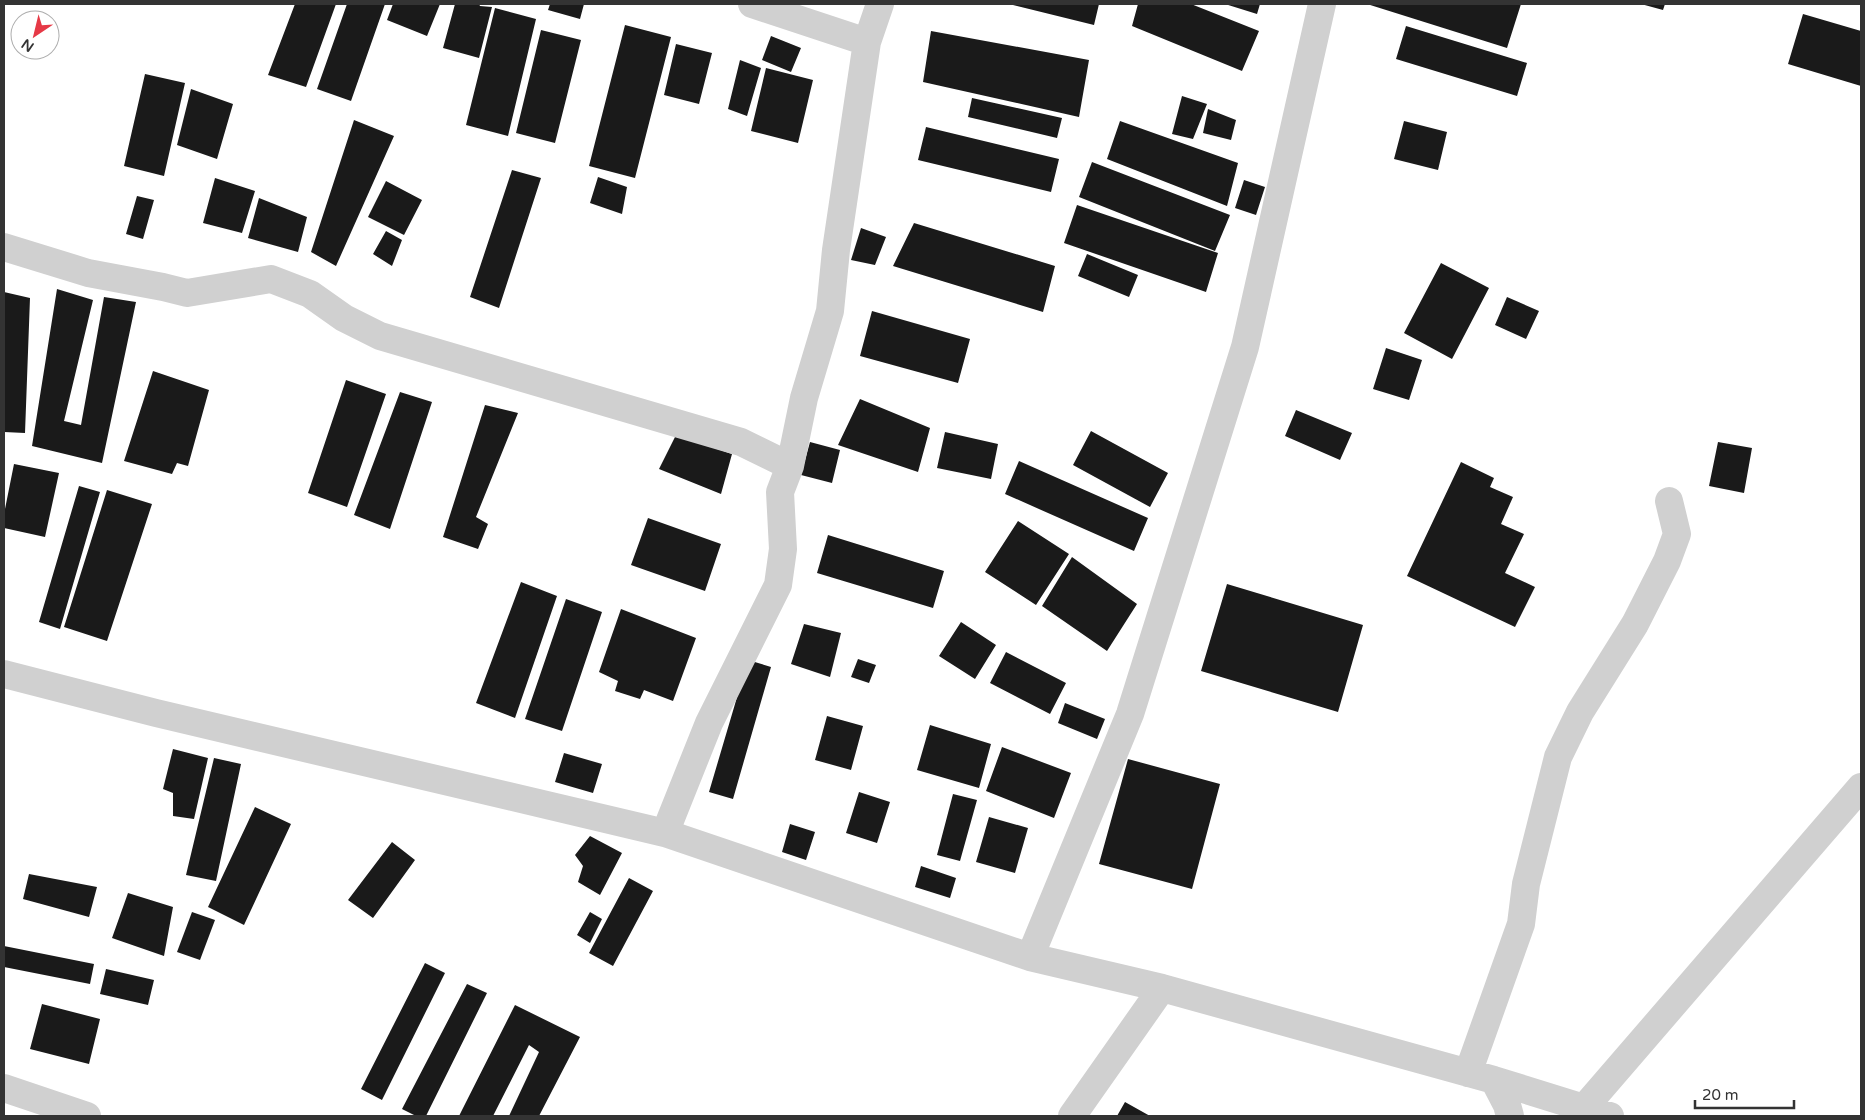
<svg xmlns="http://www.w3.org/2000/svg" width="1865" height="1120" font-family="'Varela Round',sans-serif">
	<rect width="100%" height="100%" fill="#fff"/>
	<!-- building -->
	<path fill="#1a1a1a" d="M295,4H336L306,87L268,75Z
		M347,4H385L351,101L317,89Z
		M393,4H440L427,36L387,20Z
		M455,4H479L480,6L492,7L479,58L443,48Z
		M550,4H584L580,19L548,10Z
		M1009,4H1099L1094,25Z
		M1138,4H1191L1259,31L1242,71L1132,26Z
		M1225,4H1260L1257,14Z
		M1367,4H1521L1507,48Z
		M1641,4H1665L1663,10Z
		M495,8L536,19L508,136L466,125Z
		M1803,14L1861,31V86L1788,64Z
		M625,25L671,37L635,178L589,166Z
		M1406,26L1527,63L1517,96L1396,59Z
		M541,30L581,40L555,143L516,133Z
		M931,31L1089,60L1079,117L923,82Z
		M771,36L801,48L791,72L762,60Z
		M676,44L712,53L699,104L664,95Z
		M740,60L761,68L747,116L728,109Z
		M766,68L813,80L798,143L751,131Z
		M145,74L185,83L164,176L124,166Z
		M191,89L233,104L217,159L177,145Z
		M1182,96L1207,104L1193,139L1172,134Z
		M972,98L1062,118L1057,138L968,117Z
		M1208,109L1236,120L1231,140L1203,133Z
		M354,120L394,136L336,266L311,252Z
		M1120,121L1238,163L1227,206L1107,159Z
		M1404,121L1447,132L1438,170L1394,159Z
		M926,127L1059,159L1051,192L918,160Z
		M1092,162L1230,215L1215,251L1079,197Z
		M512,170L541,178L499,308L470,297Z
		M598,177L627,187L622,214L590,203Z
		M215,178L255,191L242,233L203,223Z
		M1244,180L1265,187L1256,215L1235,208Z
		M386,181L422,200L404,235L368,217Z
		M137,196L154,200L143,239L126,234Z
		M259,198L307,217L298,252L248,238Z
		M1077,205L1218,253L1206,292L1064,243Z
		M914,223L1055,266L1043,312L893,266Z
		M861,228L886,237L875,265L851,260Z
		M386,231L402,240L392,266L373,254Z
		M1087,254L1138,275L1129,297L1078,276Z
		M1441,263L1489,288L1452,359L1404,333Z
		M57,289L93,300L64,421L81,425L104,297L136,302L102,463L32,446Z
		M4,292L30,298L25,433L4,432Z
		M1507,297L1539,311L1526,339L1495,325Z
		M872,311L970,339L958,383L860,356Z
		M1386,348L1422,360L1409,400L1373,389Z
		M153,371L209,390L188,466L177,463L172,474L124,461Z
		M346,380L386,394L347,507L308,493Z
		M400,392L432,402L390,529L354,515Z
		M860,399L930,428L918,472L838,445Z
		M485,405L518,413L476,517L488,524L478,549L443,537Z
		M1296,410L1352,433L1340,460L1285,436Z
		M1091,431L1168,473L1150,507L1073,465Z
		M945,432L998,444L991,479L937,468Z
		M676,435L732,454L721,494L659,469Z
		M810,442L840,450L832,483L801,475Z
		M1718,442L1752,448L1744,493L1709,486Z
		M1019,461L1148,518L1134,551L1005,494Z
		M1461,462L1494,478L1490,487L1513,497L1501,524L1524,534L1505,573L1535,587L1515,627L1407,576Z
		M14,464L59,473L45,537L4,528V514Z
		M79,486L100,492L60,629L39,622Z
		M107,490L152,504L107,641L64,627Z
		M648,518L721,544L705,591L631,565Z
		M1018,521L1069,554L1036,605L985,572Z
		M828,535L944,571L933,608L817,573Z
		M1072,557L1137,604L1107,651L1042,606Z
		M521,582L557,596L515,718L476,703Z
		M1227,584L1363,625L1338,712L1201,671Z
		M566,599L602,612L562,731L525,719Z
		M621,609L696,638L673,701L644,690L640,699L615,691L618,681L599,672Z
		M961,622L996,645L975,679L939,656Z
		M804,624L841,633L830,677L791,664Z
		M1006,652L1066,683L1050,714L990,683Z
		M858,659L876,665L869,683L851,677Z
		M748,660L771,667L733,799L709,792Z
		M1065,703L1105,719L1097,739L1058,723Z
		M827,716L863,726L851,770L815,760Z
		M930,725L991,744L979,788L917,770Z
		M1002,747L1071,773L1054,818L986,791Z
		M173,749L208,758L194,819L173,816V793L163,789Z
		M564,753L602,764L593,793L555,782Z
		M214,758L241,764L216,881L186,875Z
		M1128,759L1220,784L1192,889L1099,864Z
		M859,792L890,802L877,843L846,833Z
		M953,794L977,800L960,861L937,855Z
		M255,807L291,824L244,925L208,907Z
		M989,817L1028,828L1015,873L976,862Z
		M790,824L815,832L806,860L782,852Z
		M590,836L622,853L600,895L578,882L583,866L575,855Z
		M392,842L415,860L373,918L348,900Z
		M921,866L956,878L950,898L915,887Z
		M29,874L97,887L89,917L23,899Z
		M629,878L653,891L613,966L589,953Z
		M128,893L173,907L164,956L112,938Z
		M192,912L215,920L200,960L177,952Z
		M590,912L602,919L590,943L577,935Z
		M4,946L94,964L90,984L4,967Z
		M425,963L445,973L382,1100L361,1089Z
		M106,969L154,980L148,1005L100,994Z
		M467,984L487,993L426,1116H416L402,1109Z
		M42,1004L100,1019L89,1064L30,1049Z
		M515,1005L580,1037L539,1116H509L539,1052L529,1045L493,1116H459Z
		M1125,1102L1150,1116H1117Z"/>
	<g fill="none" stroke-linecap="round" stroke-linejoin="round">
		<!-- minor -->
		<path stroke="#d0d0d0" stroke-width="28" d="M752,4L867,42
			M4,247L88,273L163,287L187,293L271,279L310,294L344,318L380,336L741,442L790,466L780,492L783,549L778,585L709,723L665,833
			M790,466L804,398L830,311L836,250L867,42L880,4
			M4,674L156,713L665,833L1030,957L1162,988
			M1030,957L1130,714L1245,347L1322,4
			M1468,1073L1521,924L1526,884L1558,757L1580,712L1635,624L1667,561L1677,534L1669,501
			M1494,1080L1507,1105L1510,1116
			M4,1088L87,1116
			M1584,1108L1861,787
			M1072,1116L1162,988L1494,1080L1610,1116"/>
	</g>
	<!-- border -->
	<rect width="1865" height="1120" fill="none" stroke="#333333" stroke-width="10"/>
	<!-- north arrow -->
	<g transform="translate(35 35) rotate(215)"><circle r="24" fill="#ffffff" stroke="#adadad"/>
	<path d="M0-4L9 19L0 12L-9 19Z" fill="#e63946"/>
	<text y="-8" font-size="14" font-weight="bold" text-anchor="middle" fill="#333333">N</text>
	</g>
	<!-- scale -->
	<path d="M1695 1100v8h99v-8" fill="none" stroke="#333333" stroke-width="2.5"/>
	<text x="1702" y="1100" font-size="15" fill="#333333" stroke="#ffffff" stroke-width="4" paint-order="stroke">20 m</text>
</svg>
